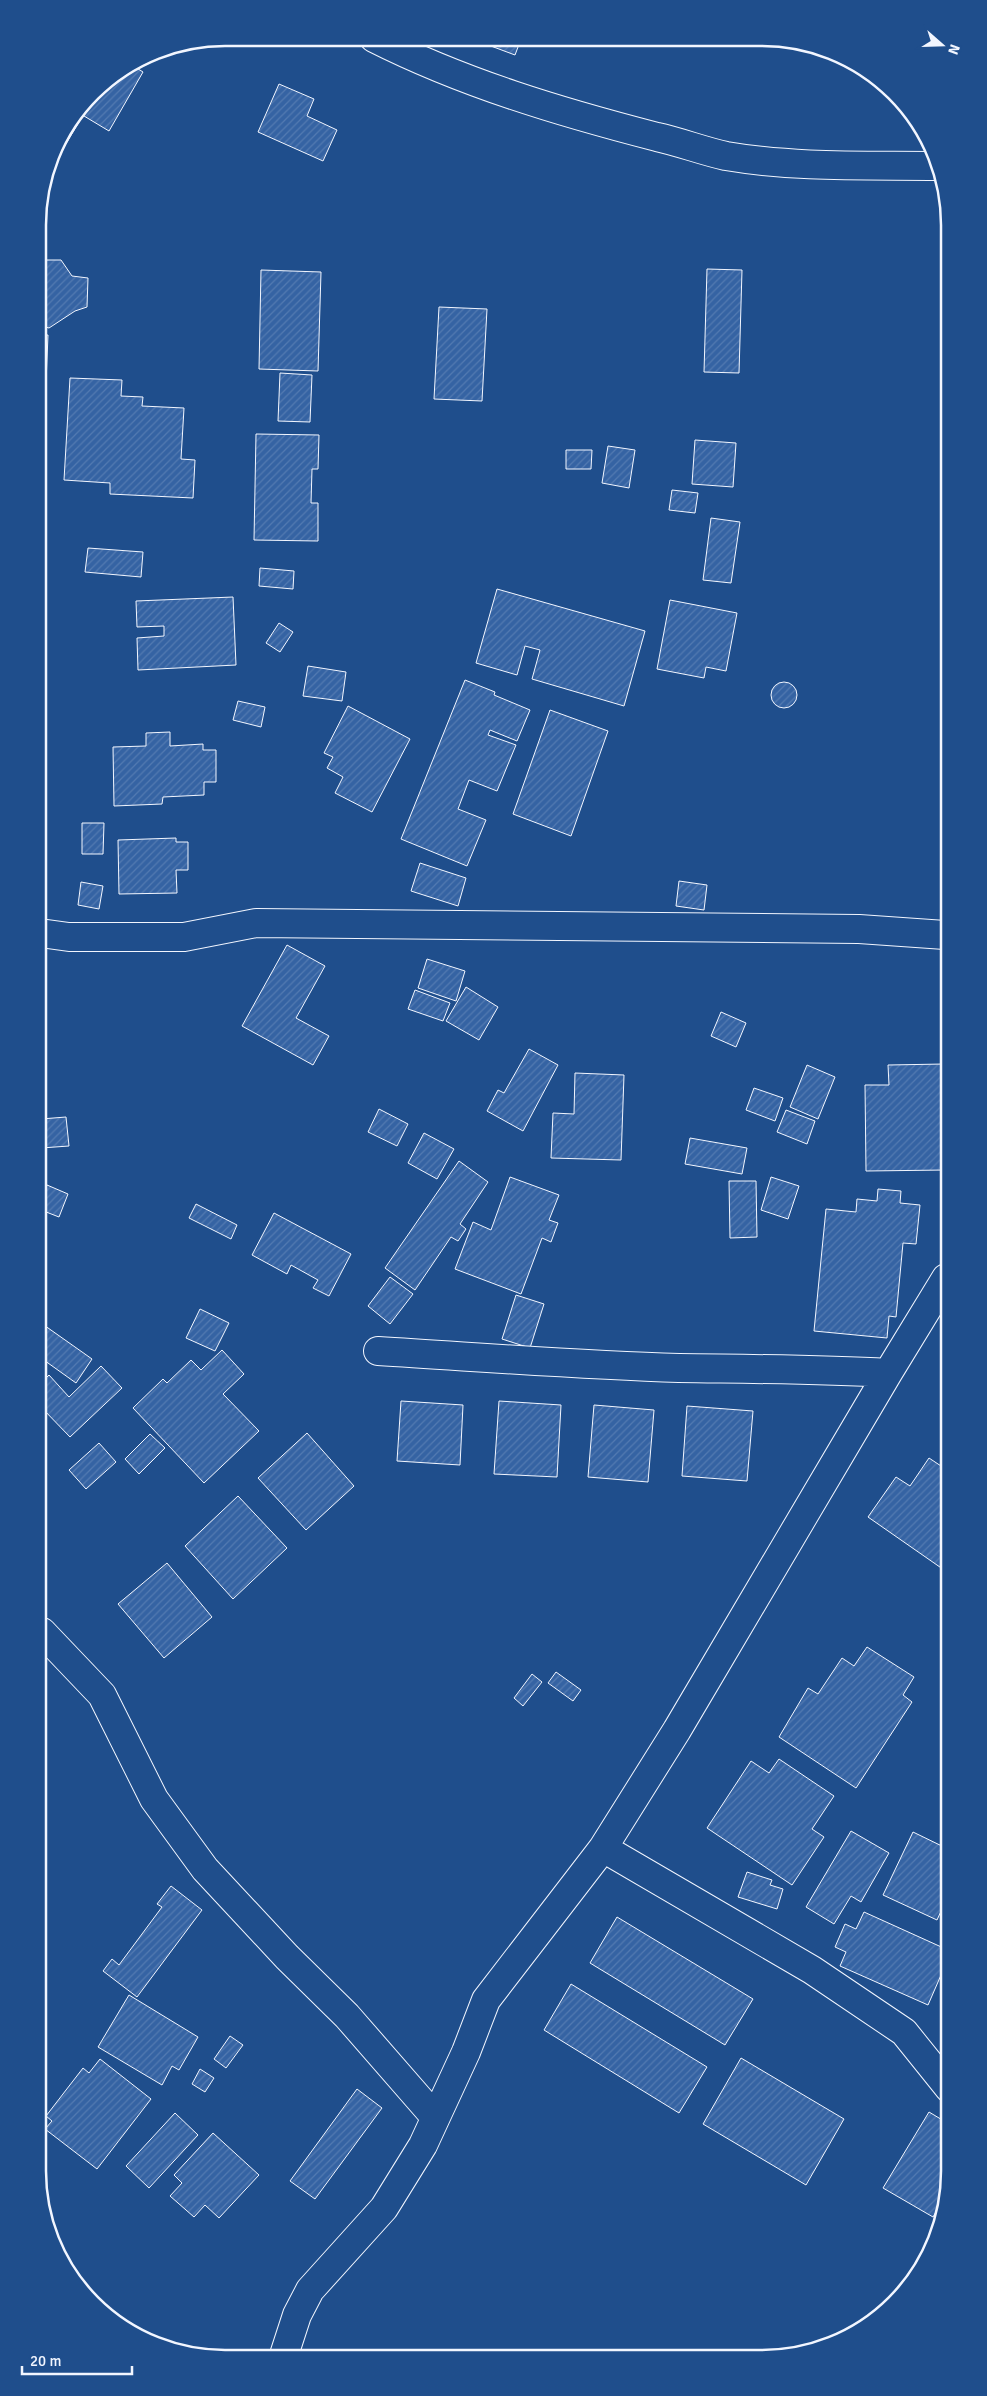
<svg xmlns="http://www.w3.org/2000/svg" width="987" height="2396" font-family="Signika,sans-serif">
	<defs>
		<pattern id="building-hatch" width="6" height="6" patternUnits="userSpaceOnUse" patternTransform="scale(1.25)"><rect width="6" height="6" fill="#3563a3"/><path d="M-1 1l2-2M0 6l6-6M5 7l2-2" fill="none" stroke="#537ab1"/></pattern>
	</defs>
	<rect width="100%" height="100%" fill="#1f4e8c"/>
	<!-- building -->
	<path fill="url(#building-hatch)" stroke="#f2f6ff" d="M472,39H521L515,55Z
		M132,65L143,72L109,131L79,113L101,84Z
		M279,84L314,99L307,116L337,130L323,161L258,132Z
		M74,119L79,122L61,152L55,148L57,142Z
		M38,260H61L72,276L88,278L87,307L75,311L49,328L38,325Z
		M707,269L742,270L739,373L704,372Z
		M261,270L321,272L318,371L259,369Z
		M439,307L487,309L482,401L434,399Z
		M38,335H48L46,383H38Z
		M280,373L312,375L310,422L278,421Z
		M70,378L122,380L121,396L143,397L142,406L184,408L181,459L195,460L193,498L110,494V483L64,480Z
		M256,434L319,435L318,469H312L311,503H318V541L254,540Z
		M695,440L736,443L733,487L692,484Z
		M608,446L635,450L629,488L602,483Z
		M566,450H592L591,469H566Z
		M672,490L698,493L695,513L669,510Z
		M711,518L740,522L731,583L703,580Z
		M88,548L143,552L141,577L85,572Z
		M260,568L294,571L293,589L259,586Z
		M497,589L645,631L624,706L532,679L540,650L525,646L517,675L476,663Z
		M233,597L236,665L138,670L137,638L164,636V626L137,627L136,601Z
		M670,600L737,613L726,671L706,667L704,678L657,669Z
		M279,623L293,632L280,652L266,643Z
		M308,666L346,672L342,701L303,696Z
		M465,680L495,692L494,695L530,710L517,741L490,730L488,735L516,745L497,791L469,780L458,809L486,820L467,866L401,839Z
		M771 695a13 13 0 1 1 26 0a13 13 0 1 1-26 0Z
		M238,701L265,707L261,727L233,720Z
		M348,706L410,739L372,812L335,793L343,777L327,768L333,757L324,753Z
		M550,710L608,731L571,836L513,814Z
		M170,732V746L203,744V750H216V782H204V795L163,797L162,804L114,806L113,747L146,746V733Z
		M82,823H104L103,854H82Z
		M176,838V842H188V870H176L177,893L119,894L118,840Z
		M420,863L466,878L458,906L411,891Z
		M679,881L707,885L704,910L676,906Z
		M81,882L103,886L99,909L78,905Z
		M287,945L325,966L296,1018L329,1036L313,1065L242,1026Z
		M427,959L465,971L456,1001L418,988Z
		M466,987L498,1007L479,1040L446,1021Z
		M415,990L450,1003L443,1021L408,1009Z
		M721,1012L746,1023L736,1047L711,1036Z
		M529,1049L558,1065L523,1131L487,1111L498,1090L504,1093Z
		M944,1064L946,1170L866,1171L865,1085H889L888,1065Z
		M807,1065L835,1077L818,1119L790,1107Z
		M575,1073L624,1075L621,1160L551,1158L553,1113L574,1114Z
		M754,1088L783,1098L775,1121L746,1110Z
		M379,1109L408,1124L397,1146L368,1132Z
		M786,1110L815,1121L807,1144L777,1132Z
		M66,1117L69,1146L41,1148V1119Z
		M424,1133L454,1149L437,1179L408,1163Z
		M690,1138L747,1148L742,1174L685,1164Z
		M459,1161L488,1182L460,1224L466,1229L458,1241L451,1237L415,1290L385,1268Z
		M510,1177L559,1195L549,1220L558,1223L551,1242L542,1238L521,1294L455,1269L473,1222L491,1230Z
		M771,1177L799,1186L788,1219L761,1210Z
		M729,1181H756L757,1237L730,1238Z
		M47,1185L68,1194L59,1217L41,1210V1199Z
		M878,1189L901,1191L900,1203L920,1205L916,1244L903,1243L896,1317L889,1316L887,1338L814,1331L826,1209L856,1212L857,1199L877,1201Z
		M196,1204L237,1225L231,1239L189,1218Z
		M274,1213L351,1254L329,1296L313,1288L318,1280L291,1265L287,1274L252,1255Z
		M390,1277L413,1294L390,1324L368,1306Z
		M516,1295L544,1304L530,1348L502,1339Z
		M200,1309L229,1323L215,1351L186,1338Z
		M41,1323L92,1359L76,1383L41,1358Z
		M222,1350L244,1374L223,1394L259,1431L204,1483L133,1408L163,1379L167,1383L191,1360L201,1370Z
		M101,1366L122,1388L70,1437L41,1407V1383L49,1375L69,1397Z
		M401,1401L463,1405L460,1465L397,1461Z
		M499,1401L561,1405L557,1477L494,1474Z
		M594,1405L654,1410L648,1482L588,1477Z
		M687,1406L753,1411L747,1481L682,1476Z
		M307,1433L354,1486L306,1530L258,1478Z
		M150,1434L165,1448L139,1474L125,1459Z
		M99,1443L116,1462L86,1489L69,1470Z
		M929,1458L947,1470V1572L868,1517L896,1477L910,1486Z
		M238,1496L287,1548L233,1599L185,1546Z
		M167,1563L212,1617L164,1658L118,1604Z
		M867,1647L914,1677L903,1695L912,1702L856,1788L779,1737L808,1688L818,1694L842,1658L854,1666Z
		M556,1672L581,1690L573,1701L548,1683Z
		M532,1674L542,1682L523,1706L514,1698Z
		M779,1759L834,1796L812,1829L824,1837L792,1885L707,1828L751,1761L769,1773Z
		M851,1831L889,1853L861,1902L851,1896L834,1924L806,1907Z
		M913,1832L948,1849V1896L937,1920L883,1895Z
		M747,1872L772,1880L770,1885L783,1889L777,1909L738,1897Z
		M171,1886L202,1910L137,1997L103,1971L112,1959L119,1965L162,1907L157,1904Z
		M864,1912L948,1950V1959L928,2005L840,1966L846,1952L835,1947L845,1924L856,1929Z
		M617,1917L753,1999L725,2045L590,1963Z
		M571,1984L707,2067L679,2113L544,2030Z
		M129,1995L198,2037L179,2070L172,2066L162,2085L98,2047Z
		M230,2036L243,2045L226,2068L214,2059Z
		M741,2058L844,2119L806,2185L703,2124Z
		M100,2059L151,2099L97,2169L45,2129L52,2121L46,2116L83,2068L89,2073Z
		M200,2069L214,2078L205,2092L192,2084Z
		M357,2089L382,2108L315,2199L290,2181Z
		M929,2112L949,2124V2171L943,2181L949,2185L947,2193L933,2217L883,2188Z
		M175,2113L198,2135L149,2188L126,2166Z
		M213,2133L259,2175L219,2218L205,2205L194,2217L170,2196L182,2183L174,2175Z"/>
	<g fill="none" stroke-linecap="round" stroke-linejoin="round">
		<defs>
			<path id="minor" d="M374,38C463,83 560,112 657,137C680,142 703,151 726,156C796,168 868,165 939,166
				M40,933L69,937H184L256,923L859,929L945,935
				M378,1351C478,1357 578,1365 679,1368C748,1369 818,1369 888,1373
				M42,1632L102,1695L154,1799L205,1869L287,1957L347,2016L435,2117
				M603,1848L812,1970L904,2032L949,2088
				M284,2355L297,2315L310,2290L384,2208L423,2145L466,2052L486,2000L603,1848L677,1730L888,1373L946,1278"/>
		</defs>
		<!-- minor casing -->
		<use href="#minor" stroke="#f2f6ff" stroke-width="30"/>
		<!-- minor -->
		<use href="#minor" stroke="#1f4e8c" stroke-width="28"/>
	</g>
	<!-- crop -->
	<path d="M0 0H987V2396H0ZM225 46H762A179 179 0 0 1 941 225V2171A179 179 0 0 1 762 2350H225A179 179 0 0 1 46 2171V225A179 179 0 0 1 225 46Z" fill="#1f4e8c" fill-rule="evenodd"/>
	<path fill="none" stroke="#f2f6ff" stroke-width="2.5" d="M225 46H762A179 179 0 0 1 941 225V2171A179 179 0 0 1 762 2350H225A179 179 0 0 1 46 2171V225A179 179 0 0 1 225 46Z"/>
	<!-- north arrow -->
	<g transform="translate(942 45) rotate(110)" stroke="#1f4e8c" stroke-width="4" paint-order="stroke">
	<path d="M0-4L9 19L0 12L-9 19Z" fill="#f2f6ff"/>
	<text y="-8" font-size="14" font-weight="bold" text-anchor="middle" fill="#f2f6ff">N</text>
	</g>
	<!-- scale -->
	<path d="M22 2366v8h110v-8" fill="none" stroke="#f2f6ff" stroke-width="2.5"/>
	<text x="30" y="2366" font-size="15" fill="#f2f6ff" stroke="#1f4e8c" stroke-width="4" paint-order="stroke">20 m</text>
</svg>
